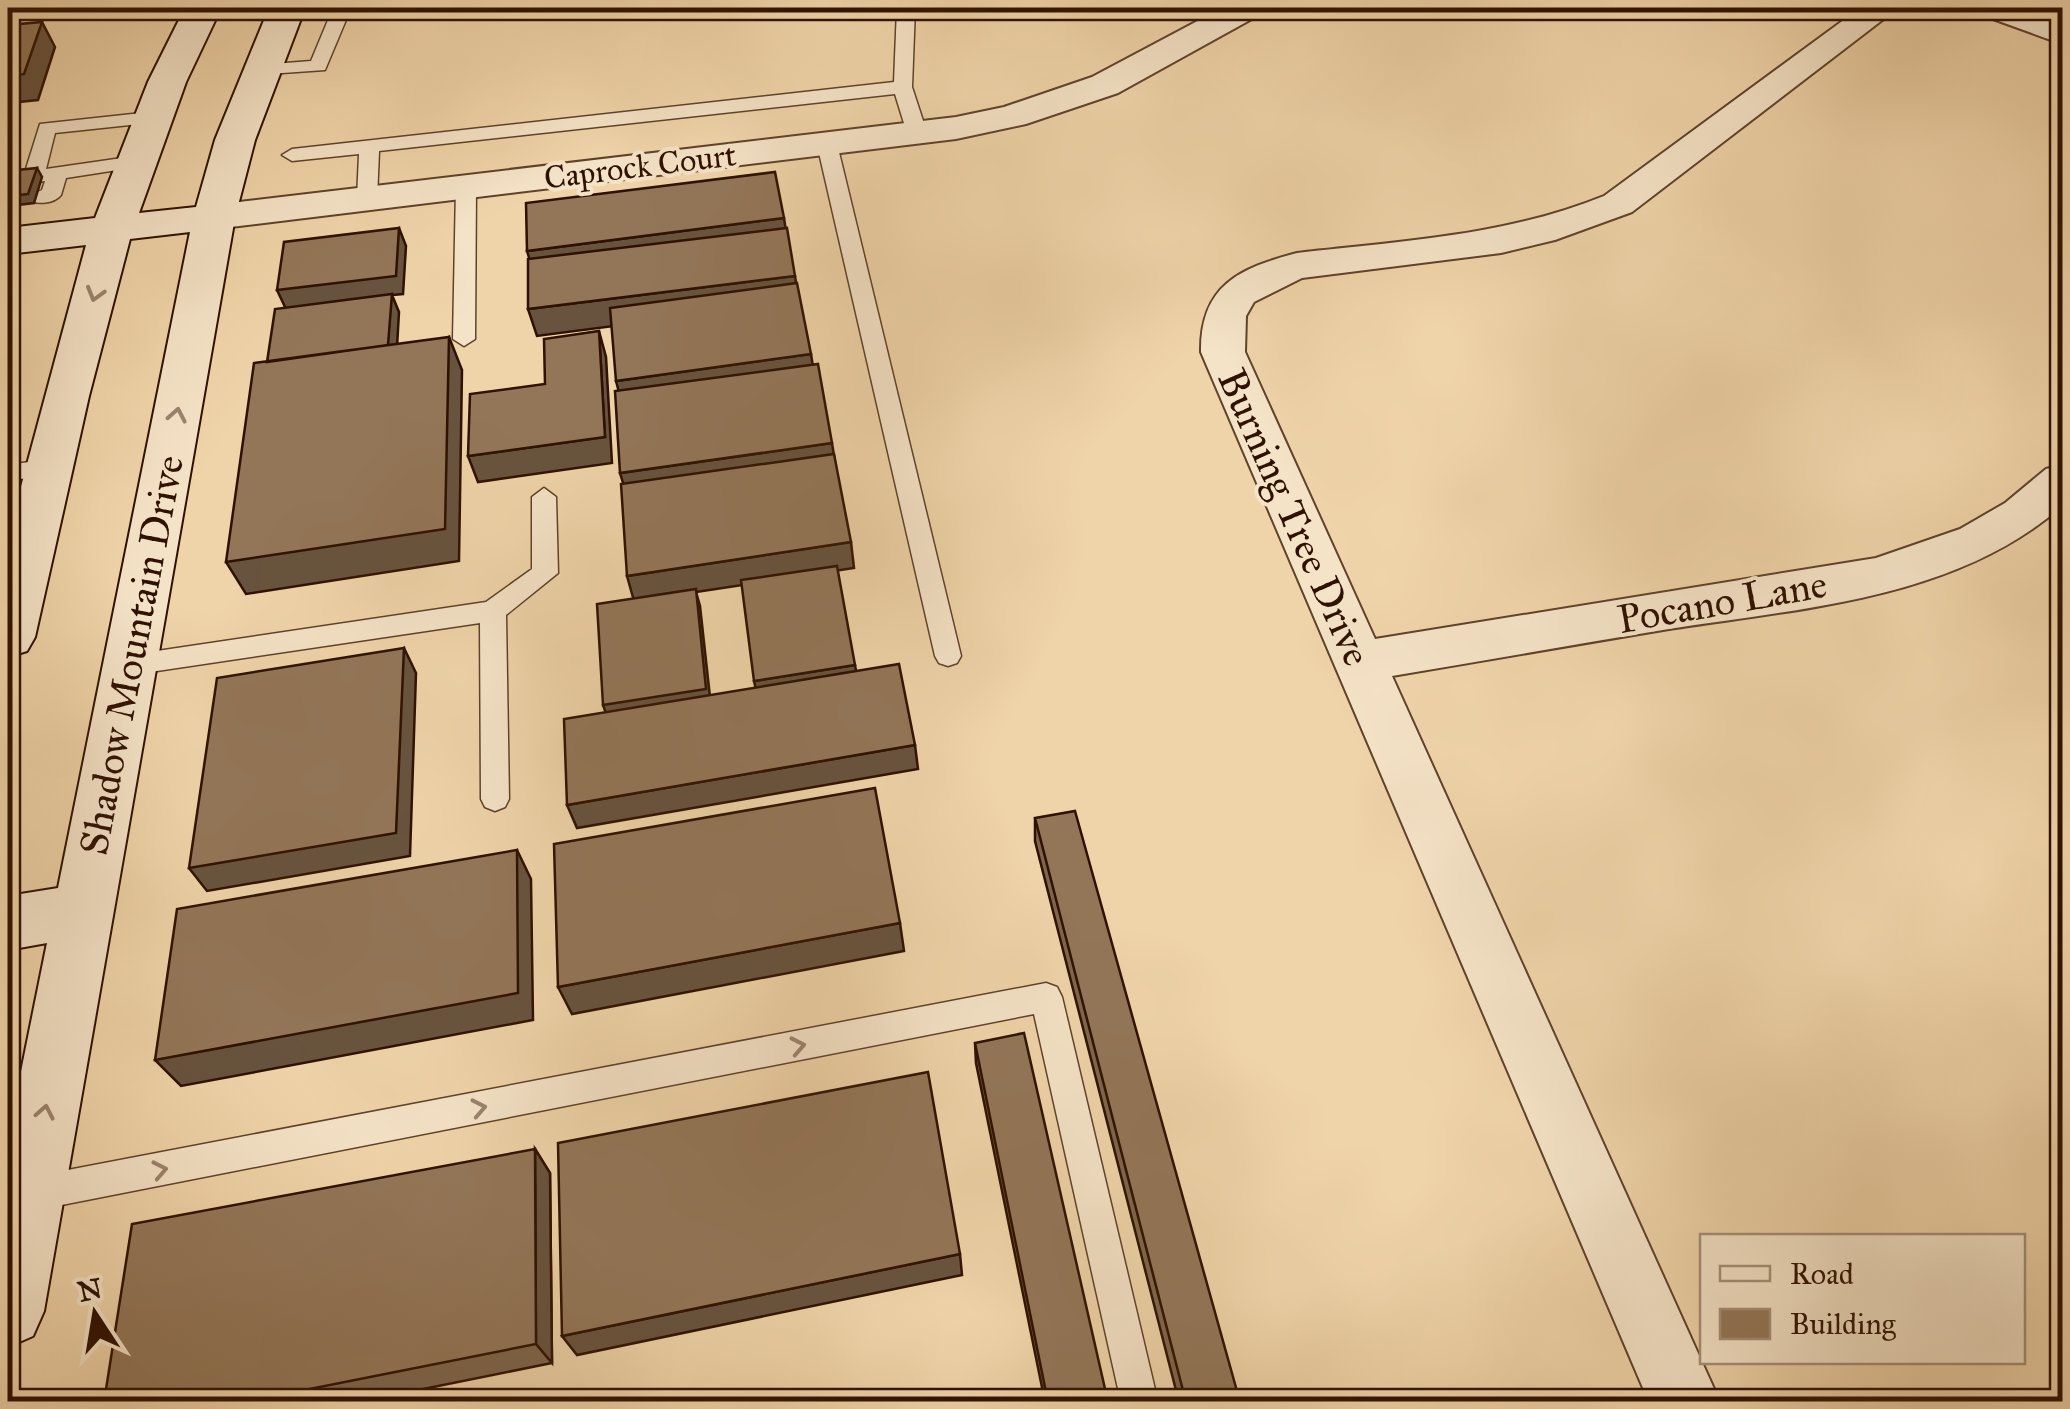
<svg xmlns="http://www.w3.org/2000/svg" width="2070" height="1409" font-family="'IM FELL Great Primer',serif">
	<rect width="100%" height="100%" fill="#f0d4a9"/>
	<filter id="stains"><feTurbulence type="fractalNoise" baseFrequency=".002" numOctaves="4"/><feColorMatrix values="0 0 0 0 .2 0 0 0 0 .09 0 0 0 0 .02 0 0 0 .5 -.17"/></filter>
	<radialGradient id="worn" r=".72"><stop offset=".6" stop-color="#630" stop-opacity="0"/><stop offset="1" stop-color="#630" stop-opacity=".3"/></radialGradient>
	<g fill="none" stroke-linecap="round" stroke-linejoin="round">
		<defs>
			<path id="lane" d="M8,8H72L63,13L8,18Z
				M333,8H351L325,70L253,75L251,71L260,65L311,61Z
				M897,8H915L912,87L927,133L917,139L907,133L895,94L379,151L377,199L367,205L357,199L359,154L292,161L282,155L292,149L894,82Z
				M151,112L158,114V122L55,133L46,169L136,156L143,158V166L66,178L61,195C54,204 33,206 26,197L42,190L45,181L8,186V174L25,172L40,124Z
				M827,138L837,144L961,656L957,663L948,666L939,663L935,656L817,144Z
				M466,181L476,187L475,339L464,346L453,339L456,187Z
				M50,459L62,467L59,473L8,481V465Z
				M544,488L556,497L558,573L506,615L509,799L505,807L495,811L485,807L481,799L480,623L130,675L120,672L117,665L120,658L130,655L486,602L532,569V497Z
				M1046,983L1057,987L1062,997L1158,1402H1121L1034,1014L31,1211L19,1206L14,1194L19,1182L31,1177Z"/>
			<path id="street" d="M1222,8H1264L1259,15L1118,93L1026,124L956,139L214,229L200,225L194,217L200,209L214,205L956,117L1004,107L1092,77Z
				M1860,8H1898L1632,212L1555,240L1501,253L1302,278L1254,302L1246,316L1245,352L1375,639L1876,558L1960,529L2005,503L2046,469L2062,465V506C1956,599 1803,608 1669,629C1577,644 1484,661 1392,676L1720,1402H1649L1201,352C1200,285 1240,268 1297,253C1402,241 1505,236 1604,196Z
				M1977,8H2024L2062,22V44L1982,15Z"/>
			<path id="secondary" d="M185,8H221L186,82L139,213L196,207L215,140L269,8H305L255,140L235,217L44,1311L33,1336L8,1347V1136L47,943L8,950V896L58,888L190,232L130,239L89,396L35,637L27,651L8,657V535L86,245L8,254V228L95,218L148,82Z"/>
		</defs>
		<!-- lane casing -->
		<use href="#lane" stroke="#5e422a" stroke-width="3"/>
		<!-- street casing -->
		<use href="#street" stroke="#5e422a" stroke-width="4"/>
		<!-- secondary casing -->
		<use href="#secondary" stroke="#2e1100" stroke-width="4"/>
		<!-- lane -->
		<use href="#lane" fill="#f5e3c7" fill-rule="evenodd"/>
		<!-- street -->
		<use href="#street" fill="#f5e3c7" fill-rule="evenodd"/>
		<!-- secondary -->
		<use href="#secondary" fill="#f5e3c7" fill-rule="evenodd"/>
	</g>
	<!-- wall -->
	<path fill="#7e654c" stroke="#2e1100" stroke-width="2.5" d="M1035,818L1240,1402H1179L1035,841Z
		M975,1043L1108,1402H1045L976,1063Z
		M535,1149L550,1173L552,1363L359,1402H104Z"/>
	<!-- shaded-wall -->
	<path fill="#67533e" stroke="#2e1100" stroke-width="2.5" d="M42,22L55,47L38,100L8,103V76Z
		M37,168L42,177L34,203L8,206V196Z
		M784,218L788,244L535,277L527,251Z
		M399,228L406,246L403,294L392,295L399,312L396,365L286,309L277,290Z
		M795,276L799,302L537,336L528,309Z
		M599,331L606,357L612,463L478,482L468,456L605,437Z
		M449,337L462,370L459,561L246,594L226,562Z
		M811,354L815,380L623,407L616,381Z
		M832,443L836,468L628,499L620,473Z
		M851,542L854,568L696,592L700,606L711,706L609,722L603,705L634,601L627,576Z
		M404,648L416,673L410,856L207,891L189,868Z
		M855,665L858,682L758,698L754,681Z
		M915,745L918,769L577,828L567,805Z
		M517,850L531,879L533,1020L181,1086L155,1060Z
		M900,923L904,951L572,1014L558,987Z
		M535,1149L550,1173L552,1363L536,1344Z
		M960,1254L962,1275L577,1355L562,1336Z"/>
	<!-- building -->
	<path fill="#937658" stroke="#2e1100" stroke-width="2.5" d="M42,22L24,74L8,76V25Z
		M37,168L28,194L8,196V171Z
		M775,172L784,218L527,251L526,203Z
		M399,228L396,276L277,290L284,242Z
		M787,228L795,276L528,309V259Z
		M797,283L811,354L616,381L610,308Z
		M392,294L388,345L267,362L275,309Z
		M599,331L605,437L468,456L470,394L545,384L544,339Z
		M449,337L445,529L226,562L254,363Z
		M818,364L832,443L620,473L615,391Z
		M834,454L851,542L627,576L621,484Z
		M837,566L855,665L754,681L741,580Z
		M696,589L706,689L603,705L597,604Z
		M404,648L396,833L189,868L217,678Z
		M899,664L915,745L567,805L564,719Z
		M875,788L900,923L558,987L554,844Z
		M1075,811L1240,1402H1186L1035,818Z
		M517,850L518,993L155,1060L177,909Z
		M1024,1033L1108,1402H1048L975,1043Z
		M928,1072L960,1254L562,1336L558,1143Z
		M535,1149L536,1344L244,1402H104L132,1224Z"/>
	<!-- one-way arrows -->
	<defs><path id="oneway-chevron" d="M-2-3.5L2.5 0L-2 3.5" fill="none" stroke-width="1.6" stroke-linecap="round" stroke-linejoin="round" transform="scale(2.5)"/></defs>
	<g stroke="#9b846d">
		<use href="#oneway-chevron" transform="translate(95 294) rotate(106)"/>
		<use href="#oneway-chevron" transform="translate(177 415) rotate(-79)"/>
		<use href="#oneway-chevron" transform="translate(798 1046) rotate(-11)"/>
		<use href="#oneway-chevron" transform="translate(479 1108) rotate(-11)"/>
		<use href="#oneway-chevron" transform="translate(45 1112) rotate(-79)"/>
		<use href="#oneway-chevron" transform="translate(160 1170) rotate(-11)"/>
	</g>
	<g text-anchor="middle" stroke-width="8" stroke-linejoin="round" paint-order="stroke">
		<!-- far-street labels -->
		<g font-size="32" fill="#2e1100" stroke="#f5e3c7">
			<text transform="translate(640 166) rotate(-7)" y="11">Caprock Court</text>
		</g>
		<!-- street labels -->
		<g font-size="40" fill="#2e1100" stroke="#f5e3c7">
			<text transform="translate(1295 517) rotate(66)" y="14">Burning Tree Drive</text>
			<text transform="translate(1722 601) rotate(-10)" y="14">Pocano Lane</text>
			<text transform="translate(131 655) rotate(-79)" y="14">Shadow Mountain Drive</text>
		</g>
	</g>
	<!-- margin -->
	<rect width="2070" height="1409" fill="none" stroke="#f0d4a9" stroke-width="40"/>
	<rect x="10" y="10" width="2050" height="1389" fill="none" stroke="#2e1100" stroke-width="5"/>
	<rect x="20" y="20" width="2030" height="1369" fill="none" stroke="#2e1100" stroke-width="2.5"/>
	<!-- legend -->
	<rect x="1700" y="1234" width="325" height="130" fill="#f5e3c7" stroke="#a58f77" stroke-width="2.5"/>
	<rect x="1720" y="1266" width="50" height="15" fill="#f5e3c7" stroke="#a58f77" stroke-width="2.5"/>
	<text x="1790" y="1284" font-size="30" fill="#2e1100">Road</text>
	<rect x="1720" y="1309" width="50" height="30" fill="#937658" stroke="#a58f77" stroke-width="2.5"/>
	<text x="1790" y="1334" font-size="30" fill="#2e1100">Building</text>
	<!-- north arrow -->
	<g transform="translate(95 1314) rotate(348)" stroke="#f5e3c7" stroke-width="8" paint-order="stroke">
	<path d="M0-8L18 38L0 25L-18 38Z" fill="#2e1100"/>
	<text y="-15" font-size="28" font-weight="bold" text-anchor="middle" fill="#2e1100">N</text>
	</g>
	<rect width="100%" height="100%" filter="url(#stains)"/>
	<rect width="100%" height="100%" fill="url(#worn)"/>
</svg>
